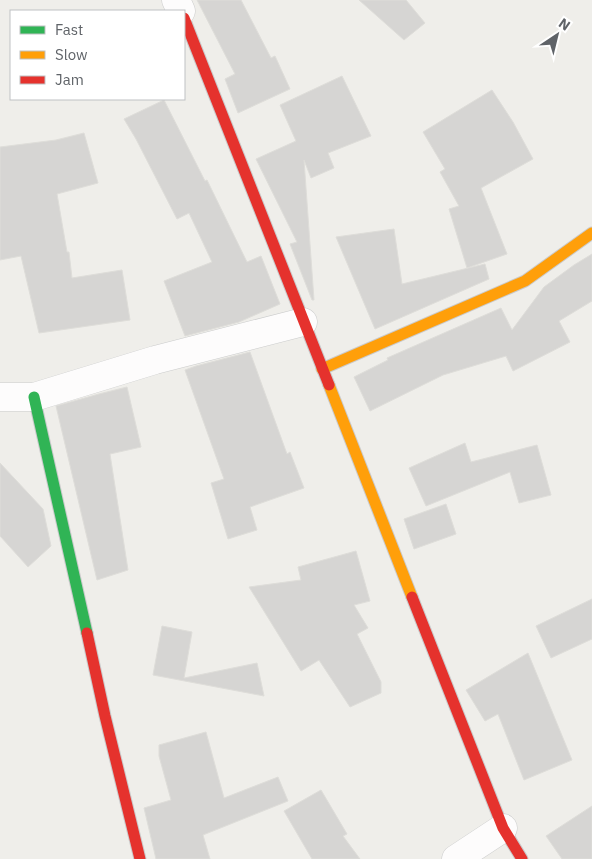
<svg xmlns="http://www.w3.org/2000/svg" width="592" height="859" font-family="'IBM Plex Sans',sans-serif">
	<rect width="100%" height="100%" fill="#efeeea"/>
	<!-- building -->
	<path fill="#d6d5d3" stroke="#deddd9" d="M197,0H241L271,58L275,56L290,89L238,113L225,79L235,74Z
		M359,0H406L425,23L404,40Z
		M342,76L371,136L328,153L334,168L311,178L304,160L314,300H312L290,244L297,242L256,159L296,141L280,105Z
		M492,90L513,122L533,159L481,188L507,254L467,268L449,209L459,206L440,172L445,169L423,132Z
		M164,100L205,181L207,180L247,262L261,256L280,304L239,322L185,336L164,281L212,262L189,213L177,219L136,139L124,119Z
		M84,133L98,183L57,194L67,252H69L72,278L122,270L130,320L39,333L21,256L0,260V147L56,140Z
		M394,229L402,284L485,264L489,279L375,329L336,237Z
		M592,254V301L559,321L570,342L513,371L506,356L443,375L370,411L354,377L388,360L387,358L501,308L512,330L544,287L574,265Z
		M250,352L287,454L290,452L304,488L250,507L257,530L228,539L211,483L224,479L185,370L196,366Z
		M127,387L141,447L110,454L128,570L97,580L56,406L99,394Z
		M465,443L471,462L537,445L551,495L519,503L510,472L426,506L409,468Z
		M0,463L43,509L51,546L28,567L0,536Z
		M446,504L456,534L414,549L404,519Z
		M356,551L370,601L354,605L368,628L357,634L381,682V693L350,707L319,660L301,671L249,587L301,580L298,567Z
		M592,599V639L551,658L536,626Z
		M162,626L192,632L184,678L257,663L264,696L153,675Z
		M528,653L572,760L524,780L498,714L485,721L466,690Z
		M206,732L224,798L278,777L288,801L203,835L210,859H156L144,808L171,800L159,756V745Z
		M321,790L347,834L343,836L360,859H312L284,811Z
		M592,806V859H562L546,836Z"/>
	<g fill="none" stroke-linecap="round" stroke-linejoin="round">
		<defs>
			<path id="street" d="M176,0L181,11
				M0,397H34L155,360L303,322
				M456,859L503,828"/>
			<path id="fast" d="M34,397L87,633"/>
			<path id="slow" d="M322,369L525,281L592,233
				M329,385L412,597"/>
			<path id="jam" d="M184,18L329,385
				M412,597L503,828L522,859
				M87,633L105,716L140,859"/>
		</defs>
		<!-- street casing -->
		<use href="#street" stroke="#cbcccc" stroke-width="29"/>
		<!-- fast casing -->
		<use href="#fast" stroke="#cacacb" stroke-width="13"/>
		<!-- slow casing -->
		<use href="#slow" stroke="#cacacb" stroke-width="13"/>
		<!-- jam casing -->
		<use href="#jam" stroke="#cacacb" stroke-width="13"/>
		<!-- street -->
		<use href="#street" stroke="#fdfcfc" stroke-width="28"/>
		<!-- fast -->
		<use href="#fast" stroke="#30b455" stroke-width="11"/>
		<!-- slow -->
		<use href="#slow" stroke="#ff9f0a" stroke-width="11"/>
		<!-- jam -->
		<use href="#jam" stroke="#e5322d" stroke-width="11"/>
	</g>
	<!-- legend -->
	<rect x="10" y="10" width="175" height="90" fill="#ffffff" stroke="#bfc1c3"/>
	<rect x="20" y="26" width="25" height="8" fill="#30b455" stroke="#bfc1c3"/>
	<text x="55" y="35" font-size="15" fill="#5f6368">Fast</text>
	<rect x="20" y="51" width="25" height="8" fill="#ff9f0a" stroke="#bfc1c3"/>
	<text x="55" y="60" font-size="15" fill="#5f6368">Slow</text>
	<rect x="20" y="76" width="25" height="8" fill="#e5322d" stroke="#bfc1c3"/>
	<text x="55" y="85" font-size="15" fill="#5f6368">Jam</text>
	<!-- north arrow -->
	<g transform="translate(557 35) rotate(35)" stroke="#ffffff" stroke-width="4" paint-order="stroke">
	<path d="M0-4L9 19L0 12L-9 19Z" fill="#5f6368"/>
	<text y="-8" font-size="14" font-weight="bold" text-anchor="middle" fill="#5f6368">N</text>
	</g>
</svg>
